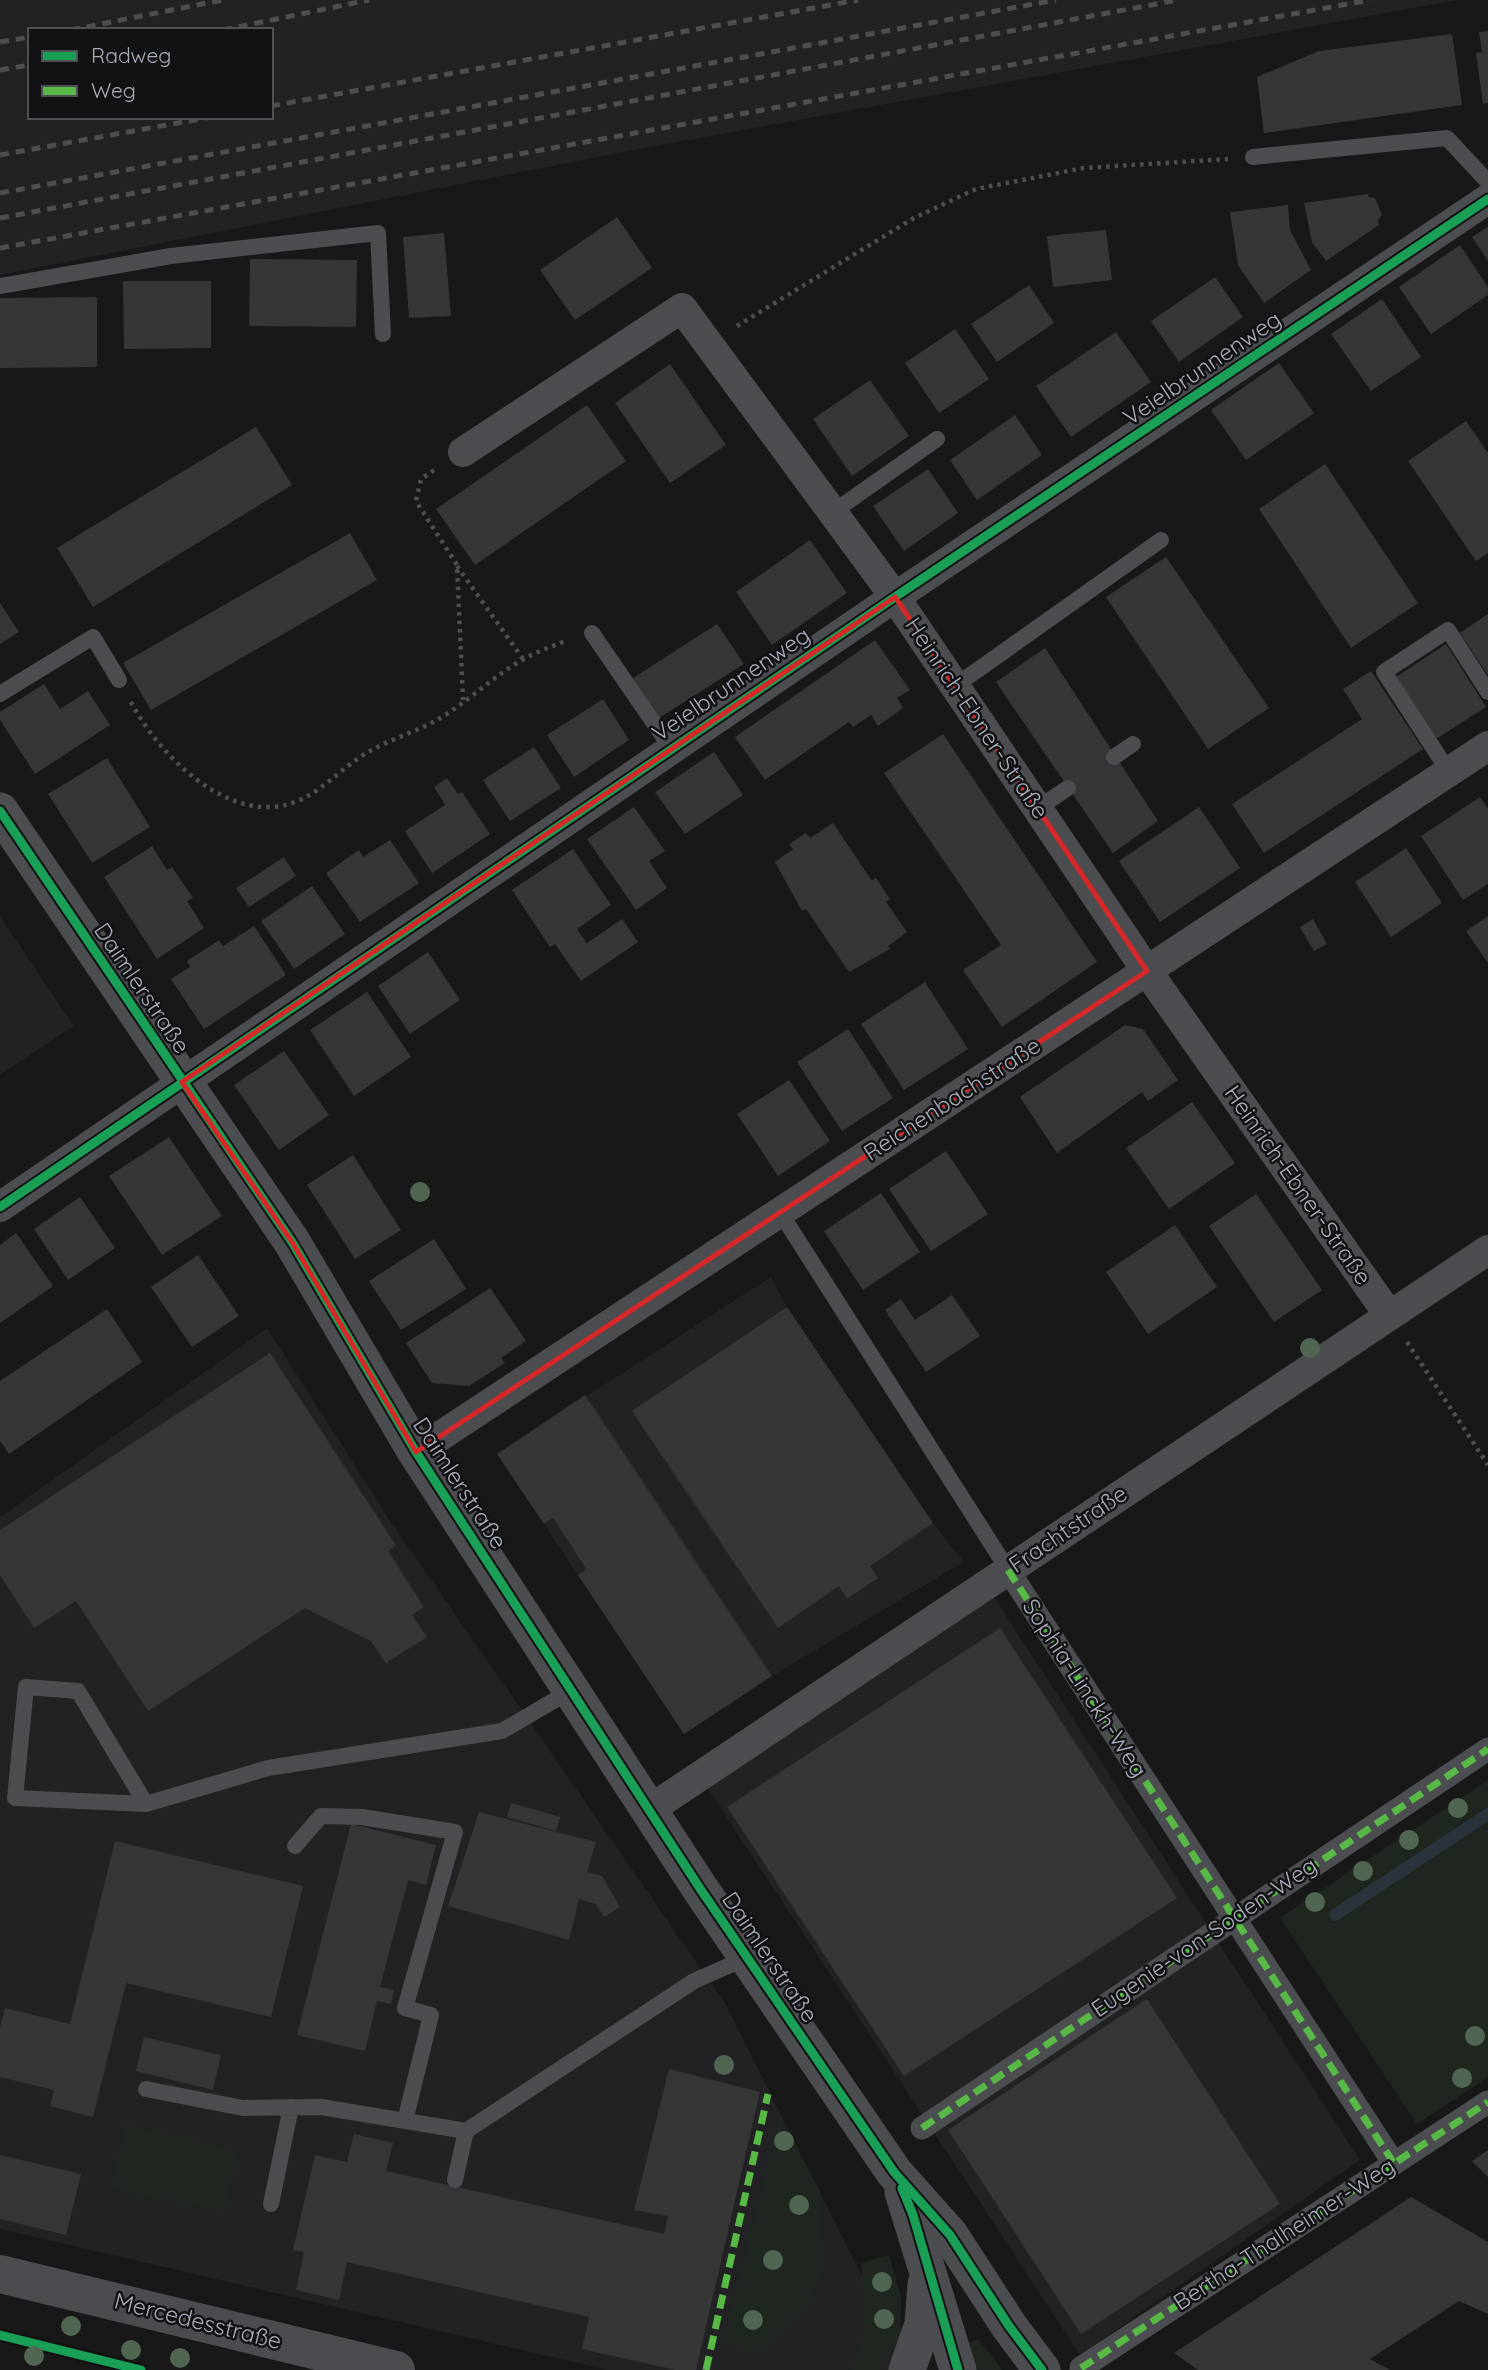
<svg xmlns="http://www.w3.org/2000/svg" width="1488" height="2370" font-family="Quicksand,sans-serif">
	<rect width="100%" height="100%" fill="#181818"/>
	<!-- built -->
	<path fill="#222224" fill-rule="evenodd" d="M0,0H1457L628,151L0,275ZM30,30H271V117H30Z
		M0,917L74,1026L0,1075Z
		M771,1277L787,1307L933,1523L964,1562L772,1676L684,1734L497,1454Z
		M267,1328L389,1519L726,2005L909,2370H608L0,2229V1517Z
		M992,1594L1360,2160L1080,2355L707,1787Z"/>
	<!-- green -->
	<path fill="#1e261f" d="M1488,1780V2077L1417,2124L1280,1918Z
		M779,2116L820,2191L824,2269L807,2308L760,2355L723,2341Z
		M125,2125L237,2152L226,2211L111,2189Z
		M889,2255L901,2296L900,2337L879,2370H852L865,2326L861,2263Z
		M978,2339L1002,2370H977L969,2343Z"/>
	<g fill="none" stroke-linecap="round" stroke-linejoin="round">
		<!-- stream -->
		<path stroke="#2a333b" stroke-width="12" d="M1335,1915L1488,1814"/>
	</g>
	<!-- building -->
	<path fill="#363637" d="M1488,31V103L1483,104L1476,53L1482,52L1479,32Z
		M1452,34L1462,105L1264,133L1257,77L1319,51Z
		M1368,194L1369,197L1375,198L1382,215L1378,220L1379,225L1326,261L1312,242L1304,203Z
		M1288,205L1290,230L1311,270L1264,303L1238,265L1230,212Z
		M617,217L652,268L575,320L540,270Z
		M1488,227V261L1472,237Z
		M1106,230L1112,280L1053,287L1047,236Z
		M444,233L451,316L409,318L403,237Z
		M1460,245L1488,287V295L1431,334L1399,287Z
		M250,259L357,260L356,327L249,326Z
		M1215,277L1243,317L1179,362L1151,321Z
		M123,281H211V348L124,349Z
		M1029,285L1054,323L997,362L971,324Z
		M97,297V367L0,368V298Z
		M1382,299L1421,357L1371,391L1331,334Z
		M955,329L989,379L939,413L905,363Z
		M1116,332L1151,382L1071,437L1036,386Z
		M1279,363L1314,413L1246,460L1211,410Z
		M670,364L726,445L670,483L615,403Z
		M870,380L909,436L852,476L813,419Z
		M587,405L626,461L475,565L436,509Z
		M1015,415L1042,455L977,500L950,460Z
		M1466,421L1488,453V553L1476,561L1408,461Z
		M256,427L292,485L93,607L57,548Z
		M1325,464L1418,603L1351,648L1259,509Z
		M928,469L958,513L904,551L873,506Z
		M350,533L377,580L151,710L123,663Z
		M810,540L847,593L772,645L736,592Z
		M1166,557L1269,708L1208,749L1106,597Z
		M0,603L19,632L0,644Z
		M1488,614V675L1460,633Z
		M717,624L744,664L659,718L633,678Z
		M875,640L910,690L897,698L903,708L878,726L871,715L853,727L849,722L765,780L735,737Z
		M1446,644L1486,707L1436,739L1396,677Z
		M1045,648L1158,821L1113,853L996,682Z
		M1371,671L1423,749L1264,853L1232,804L1362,719L1343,689Z
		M44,684L60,709L88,691L110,725L35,774L0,720V712Z
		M603,699L629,740L574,777L547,735Z
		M943,734L1097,962L1002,1027L963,970L1001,945L884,773Z
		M534,747L561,788L510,821L483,780Z
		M714,752L743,795L685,834L655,792Z
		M107,758L150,827L92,863L48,794Z
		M447,778L458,794L462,792L490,834L432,873L405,831L445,805L434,787Z
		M1480,797L1488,809V884L1463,900L1421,836Z
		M634,807L665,851L649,861L667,888L636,910L587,839Z
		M1199,807L1240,868L1160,922L1119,861Z
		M833,823L872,881L876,878L890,899L886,902L907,932L888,946L890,949L849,972L806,909L802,911L775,862L793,849L789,844L806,833L810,838Z
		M390,840L419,883L360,922L326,873L359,850L363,857Z
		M152,846L167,870L172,867L193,898L187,901L204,928L157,959L104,877Z
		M1406,848L1442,903L1391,937L1355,882Z
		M573,849L611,905L577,929L587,943L622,919L638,942L581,981L555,944L550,947L512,890Z
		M284,857L296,876L249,907L236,888Z
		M312,886L345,934L294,969L261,921Z
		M1488,916V963L1466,931Z
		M1313,919L1327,944L1314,951L1300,927Z
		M254,926L286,975L204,1029L171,979L190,967L187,961L219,940L223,946Z
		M428,952L460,1000L410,1034L378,986Z
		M925,982L968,1049L904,1090L861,1024Z
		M367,992L411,1057L354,1096L310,1030Z
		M1125,1025L1143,1029L1178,1080L1148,1101L1142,1092L1057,1153L1020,1097Z
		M848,1029L893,1098L842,1131L797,1062Z
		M284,1051L329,1115L279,1150L234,1085Z
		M789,1080L830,1141L778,1176L737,1114Z
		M1192,1102L1235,1163L1169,1209L1126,1148Z
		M169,1137L222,1216L162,1255L109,1176Z
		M946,1151L988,1214L931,1251L889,1189Z
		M353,1155L401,1230L355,1259L307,1185Z
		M881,1193L920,1252L863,1290L824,1231Z
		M1256,1194L1322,1290L1274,1322L1209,1226Z
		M80,1197L115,1248L68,1280L34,1229Z
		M1175,1225L1217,1287L1148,1334L1106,1272Z
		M16,1233L53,1286L0,1323V1245Z
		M434,1239L466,1289L401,1330L369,1281Z
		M198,1255L239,1316L192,1347L151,1287Z
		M490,1288L526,1341L501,1358L505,1363L469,1386L432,1383L406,1343Z
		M952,1295L980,1336L926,1372L885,1310L901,1299L915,1320Z
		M787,1307L933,1523L870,1566L878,1578L847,1599L839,1586L778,1628L632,1411Z
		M107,1309L142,1362L9,1454L0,1441V1381Z
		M270,1353L396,1545L388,1551L424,1607L412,1615L427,1637L386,1663L371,1641L305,1608L148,1711L76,1601L34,1628L0,1575V1530Z
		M585,1395L772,1676L684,1734L578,1575L586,1569L553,1518L544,1524L497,1454Z
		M1000,1628L1177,1898L904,2076L727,1807Z
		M511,1803L560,1817L556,1831L507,1817Z
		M479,1812L596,1842L587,1872L602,1876L620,1907L604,1917L596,1904L579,1899L569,1940L448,1906Z
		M351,1824L436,1845L426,1885L408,1880L380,1987L394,1990L391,2004L377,2001L365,2051L297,2035Z
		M115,1841L303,1886L271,2017L126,1983L93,2117L50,2106L54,2090L0,2077V2027L5,2008L70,2024Z
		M1147,1999L1280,2204L1081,2334L948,2130Z
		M144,2037L221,2055L213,2090L136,2071Z
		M669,2069L760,2092L696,2370H676L582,2349L589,2317L347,2262L339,2300L296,2290L304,2252L293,2250L315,2155L347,2162L354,2134L393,2143L386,2171L664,2234L668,2216L634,2210Z
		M1488,2150V2177L1472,2161Z
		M0,2155L81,2174L66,2235L0,2219Z
		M1411,2197L1488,2242V2314L1459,2301L1370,2359L1390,2370H1198L1174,2353Z"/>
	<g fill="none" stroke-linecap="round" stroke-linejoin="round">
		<!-- path -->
		<path stroke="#4e4f53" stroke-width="4.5" stroke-dasharray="3.5 5" stroke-linecap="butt" d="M737,326L914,218L976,189L1084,168L1228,159
			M434,470L421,479L416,501L457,565L463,700
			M457,566L523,659
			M131,702C158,754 229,827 295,802C326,790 345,763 374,749C394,738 417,731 437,720C467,703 493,676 524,659C538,651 553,646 568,640
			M1407,1342L1488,1465"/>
		<!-- service -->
		<path stroke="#4c4d51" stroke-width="16" d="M1253,157L1447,138L1488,182
			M0,286L171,256L378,233L383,334
			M833,512L937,439
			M592,633L671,748
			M955,686L1161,540
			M0,694L93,637L119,680
			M1114,757L1133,744
			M1449,772L1384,672L1448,630L1488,692
			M1038,808L1068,788
			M780,1212L1008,1570
			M146,1804L78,1691L26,1687L15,1798L146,1804L268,1768L502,1731L572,1690
			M295,1846L321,1816L362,1817L455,1832L405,2008L431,2015L405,2121
			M146,2089L243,2108L321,2107L466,2131
			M455,2180L466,2131L694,1981L746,1958
			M271,2204L291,2107"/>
		<!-- pedestrian -->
		<path stroke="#4c4d51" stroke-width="23" d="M1008,1570L1393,2162
			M922,2128L1488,1749
			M1081,2368L1488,2102"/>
		<!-- minor -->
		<path stroke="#4c4d51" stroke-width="30" d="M463,452L682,308L895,597L1147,971L1389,1315
			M0,1207L895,597L1488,199
			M416,1452L1488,746
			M649,1810L1488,1250"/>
		<!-- tertiary -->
		<path stroke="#4c4d51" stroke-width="37" d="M0,811L292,1242L416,1452L701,1890L894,2172L950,2235L1009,2326L1042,2370
			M903,2192L958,2370
			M907,2370L923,2324L926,2284"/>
		<!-- secondary -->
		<path stroke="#4a4c50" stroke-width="38" d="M0,2274L396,2370"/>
		<!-- rail -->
		<path stroke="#4c4e51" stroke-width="5" stroke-dasharray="9 7" stroke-linecap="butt" d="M71,30L222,0
			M223,30L369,0
			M0,42L30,37
			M0,70L30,65
			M271,106L858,0
			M0,155L211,117
			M0,193L1056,0
			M0,218L1178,0
			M0,248L1370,0"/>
		<!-- quiet -->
		<path stroke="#58b947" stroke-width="7" stroke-dasharray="14 7" stroke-linecap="butt" d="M1008,1570L1393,2162
			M922,2128L1488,1749
			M1081,2368L1488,2102
			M706,2370L768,2094"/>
		<defs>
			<path id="cycleway" d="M0,811L292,1242L416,1452L701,1890L894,2172L950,2235L1009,2326L1042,2370
				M0,1207L895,597L1488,199
				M902,2188L913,2215L958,2370
				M0,2335L141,2370"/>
		</defs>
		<!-- cycleway casing -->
		<use href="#cycleway" stroke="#121214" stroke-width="13"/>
		<!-- cycleway -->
		<use href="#cycleway" stroke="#1a9f57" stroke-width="9"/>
	</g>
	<!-- trees -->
	<g fill="#506652">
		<circle cx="420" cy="1192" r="10"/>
		<circle cx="1310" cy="1348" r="10"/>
		<circle cx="1458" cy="1808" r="10"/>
		<circle cx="1409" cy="1840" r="10"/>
		<circle cx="1363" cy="1871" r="10"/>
		<circle cx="1315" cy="1902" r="10"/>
		<circle cx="1475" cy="2036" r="10"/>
		<circle cx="724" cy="2065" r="10"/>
		<circle cx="1462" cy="2078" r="10"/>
		<circle cx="784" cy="2141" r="10"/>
		<circle cx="799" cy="2205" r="10"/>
		<circle cx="773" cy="2260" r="10"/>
		<circle cx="882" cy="2282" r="10"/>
		<circle cx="884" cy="2319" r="10"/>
		<circle cx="753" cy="2320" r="10"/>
		<circle cx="71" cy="2326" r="10"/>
		<circle cx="131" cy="2350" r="10"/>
		<circle cx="34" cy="2356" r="10"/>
		<circle cx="180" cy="2358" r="10"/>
	</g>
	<!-- marked area -->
	<path fill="none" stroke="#d62828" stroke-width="5" stroke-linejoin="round" d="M895,597L1147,971L416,1452L292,1242L182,1082Z"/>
	<g text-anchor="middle" stroke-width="5" stroke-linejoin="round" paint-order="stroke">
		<!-- street labels -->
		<g font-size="23" fill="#a8aeba" stroke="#121214">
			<text transform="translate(1202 368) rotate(-34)" y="8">Veielbrunnenweg</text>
			<text transform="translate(731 684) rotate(-34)" y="8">Veielbrunnenweg</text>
			<text transform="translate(977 718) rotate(56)" y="8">Heinrich-Ebner-Straße</text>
			<text transform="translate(142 988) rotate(56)" y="8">Daimlerstraße</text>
			<text transform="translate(952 1099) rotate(-33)" y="8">Reichenbachstraße</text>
			<text transform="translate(1298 1185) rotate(55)" y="8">Heinrich-Ebner-Straße</text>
			<text transform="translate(460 1483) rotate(57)" y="8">Daimlerstraße</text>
			<text transform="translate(1068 1529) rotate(-34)" y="8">Frachtstraße</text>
			<text transform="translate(1085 1688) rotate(57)" y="8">Sophia-Linckh-Weg</text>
			<text transform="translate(1204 1937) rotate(-34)" y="8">Eugenie-von-Soden-Weg</text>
			<text transform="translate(770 1957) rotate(56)" y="8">Daimlerstraße</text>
			<text transform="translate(1284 2234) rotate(-33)" y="8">Bertha-Thalheimer-Weg</text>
			<text transform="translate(198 2321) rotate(14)" y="8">Mercedesstraße</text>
		</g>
	</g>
	<!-- legend -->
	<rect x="28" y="28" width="245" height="91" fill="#121214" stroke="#4e5056" stroke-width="2"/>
	<rect x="42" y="51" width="35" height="10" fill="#1a9f57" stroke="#4e5056" stroke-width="2"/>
	<text x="91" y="63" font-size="21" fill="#a8aeba">Radweg</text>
	<rect x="42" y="86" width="35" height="10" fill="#58b947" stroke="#4e5056" stroke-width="2"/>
	<text x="91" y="98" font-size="21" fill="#a8aeba">Weg</text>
</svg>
